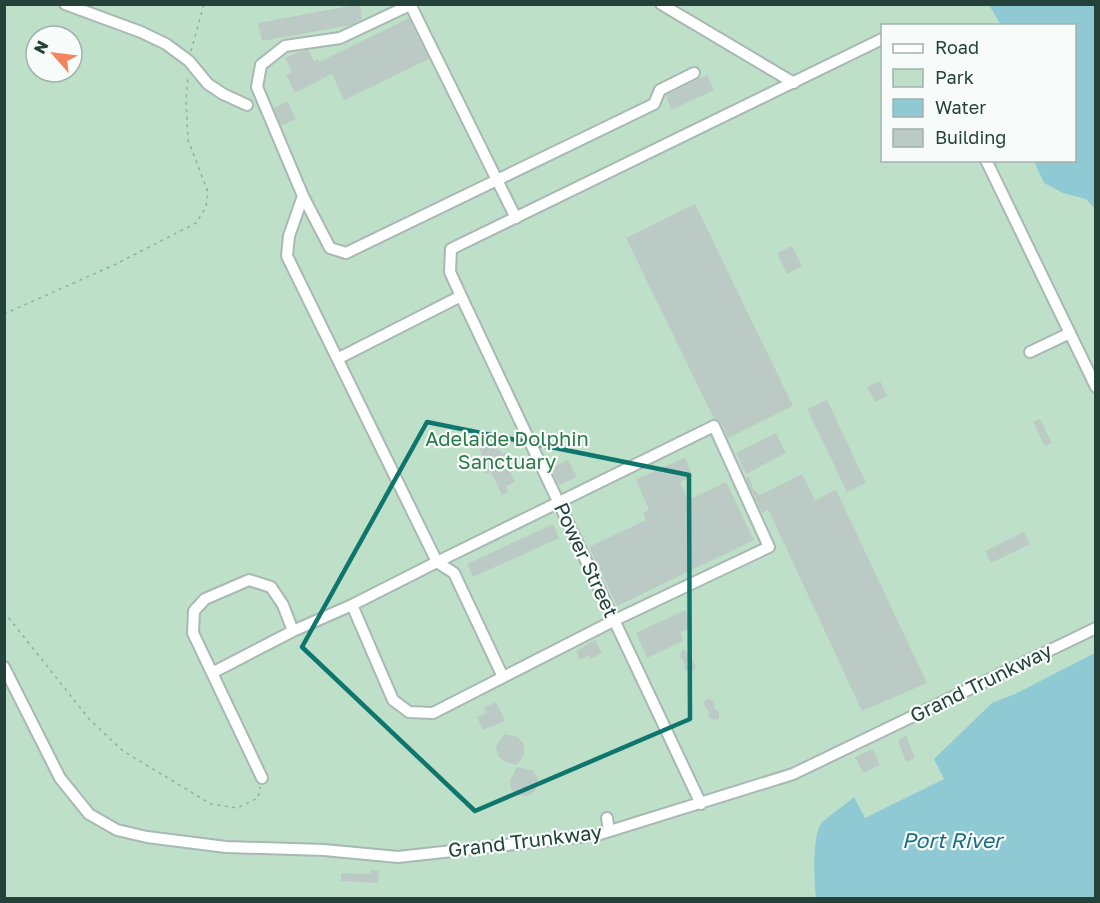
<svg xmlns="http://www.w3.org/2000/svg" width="1100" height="903" font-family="'Golos Text',sans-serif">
	<rect width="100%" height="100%" fill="#e6efeb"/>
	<!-- green -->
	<path fill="#bfe0c8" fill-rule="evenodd" d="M5,5H1095V898H5ZM882,26H1074V160H882ZM36,36H72V72H36Z"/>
	<!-- water -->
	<path fill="#8ec9d4" d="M989,5H1095V209L1086,199L1063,193L1044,183L1034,161L1074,160V26L1001,25Z
		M1095,653V898H816C814,882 812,837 821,824C823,820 849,802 854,797L865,818L944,779L934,759L992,703L1015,694Z"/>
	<!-- building -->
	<path fill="#bbcac4" d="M360,4L362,19L351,25L262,41L258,23Z
		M409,18L429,59L344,100L332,74L295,93L286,75L292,72L285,58L298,52L308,50L314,61L318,59L319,62Z
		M707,75L714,90L671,110L666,95Z
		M287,101L296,119L281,126L274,108Z
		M695,204L793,406L728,438L721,422L714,419L626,238Z
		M792,246L802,266L787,274L777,253Z
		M880,381L887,396L875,402L867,387Z
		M827,400L866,483L847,492L807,409Z
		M1040,419L1052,443L1045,446L1033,422Z
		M776,433L786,453L746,474L736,453Z
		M492,435L498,451L500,450L502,454L506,452L511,462L507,464L515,482L506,486L508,492L502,495L491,472L485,474L480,463L484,461L477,441Z
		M685,458L693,476L680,482L688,500L726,482L754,540L617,606L589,547L646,520L643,513L649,510L636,479Z
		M568,460L577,477L559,485L551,468Z
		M802,474L815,500L836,490L927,683L862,711L769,511L767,510L762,513L746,478L748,476L752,483V488L760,495Z
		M553,524L559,538L473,577L467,564Z
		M1024,532L1030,544L991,563L985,551Z
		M685,610L692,627L681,632L683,641L647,658L636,633Z
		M595,640L602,653L591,659L589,655L580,660L576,651Z
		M682,649L691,654V659L696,666L693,671L690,672L685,669L684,661L680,657Z
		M709,699L714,701V708L719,712V718L715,720L709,717L708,710L704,705L705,700Z
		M496,702L505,721L483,730L477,717L486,713L484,708Z
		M504,734L518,737L524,745V754L517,765L505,762L498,756L496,747Z
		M906,736L915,758L906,762L898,740Z
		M873,749L880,765L863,773L855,757Z
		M517,767L532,770L538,778L535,791L528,796L518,795L511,789L510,780Z
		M371,870L379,871L378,883L341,881V873L371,874Z"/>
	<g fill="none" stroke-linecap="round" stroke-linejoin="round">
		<defs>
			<path id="minor" d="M65,4L141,32L166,44L189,61L208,84L223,94L247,105
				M661,4L794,83
				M986,160L1096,387
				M303,196L330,248L346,253L497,180L410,4
				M516,218L497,180L654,104L660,90L694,73
				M1030,352L1070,333
				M339,358L461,296
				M352,605L393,700L409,712L433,713L615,620L769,547L714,426L437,562L454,573L503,677
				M293,631L352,605L437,562L287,256L289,236L303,196L257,87L261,65L285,46L340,38L410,5
				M4,667L60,778L89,814L117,830L147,837L226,847L324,850L398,857L597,835L793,774L1096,628
				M212,673L293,631L283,605L271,587L249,580L205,599L194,611L193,633L262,778
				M701,804L461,296L450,272L451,249L882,39
				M607,818L609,831"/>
		</defs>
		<!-- minor casing -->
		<use href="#minor" stroke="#a8b8b2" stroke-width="14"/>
		<!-- path -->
		<path stroke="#86b3a5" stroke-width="1.5" stroke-dasharray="3 4.5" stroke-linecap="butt" d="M191,51L204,4
			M4,314L114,265L196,223L206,207L208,192L188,140L186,101L188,77
			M4,612L90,720L123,751L211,804L237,808L258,798L260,787"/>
		<!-- minor -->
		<use href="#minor" stroke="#fff" stroke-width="10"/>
	</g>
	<!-- marked area -->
	<path fill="none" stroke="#0f766e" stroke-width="4.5" stroke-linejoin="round" d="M427,422L689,475L690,719L475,811L302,647Z"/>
	<g text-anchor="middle" stroke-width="4.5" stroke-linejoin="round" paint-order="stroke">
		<!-- park labels -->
		<g font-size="20" fill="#2d7a4b" stroke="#f7fbf9">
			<text x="507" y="446">Adelaide Dolphin<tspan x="507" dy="23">Sanctuary</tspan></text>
		</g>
		<!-- street labels -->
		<g font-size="20" fill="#24423a" stroke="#f7fbf9">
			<text transform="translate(586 560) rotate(65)" y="7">Power Street</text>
			<text transform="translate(981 683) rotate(-26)" y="7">Grand Trunkway</text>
			<text transform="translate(525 841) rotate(-7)" y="7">Grand Trunkway</text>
		</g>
		<!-- water labels -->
		<g font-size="21" font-style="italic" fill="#1c6f80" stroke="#f7fbf9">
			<text x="952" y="848">Port River</text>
		</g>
	</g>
	<!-- border -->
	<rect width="1100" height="903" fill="none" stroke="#24423a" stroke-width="12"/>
	<!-- legend -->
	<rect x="881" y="24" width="195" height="138" fill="#f7fbf9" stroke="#a3b1ad" stroke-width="1.5"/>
	<rect x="893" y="44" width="30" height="9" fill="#ffffff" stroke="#a3b1ad" stroke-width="1.5"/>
	<text x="935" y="54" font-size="18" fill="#24423a">Road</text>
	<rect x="893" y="69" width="30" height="18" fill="#bfe0c8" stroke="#a3b1ad" stroke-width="1.5"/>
	<text x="935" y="84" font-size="18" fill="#24423a">Park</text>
	<rect x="893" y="99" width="30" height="18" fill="#8ec9d4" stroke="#a3b1ad" stroke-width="1.5"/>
	<text x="935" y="114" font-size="18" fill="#24423a">Water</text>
	<rect x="893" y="129" width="30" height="18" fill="#bbcac4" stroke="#a3b1ad" stroke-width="1.5"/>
	<text x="935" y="144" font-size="18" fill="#24423a">Building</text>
	<!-- north arrow -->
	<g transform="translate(54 54) rotate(298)"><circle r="28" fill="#f7fbf9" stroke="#a3b1ad" stroke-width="1.5"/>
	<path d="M0-4.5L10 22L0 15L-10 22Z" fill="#f4845f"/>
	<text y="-9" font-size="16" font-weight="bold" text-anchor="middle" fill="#24423a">N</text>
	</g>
</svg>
